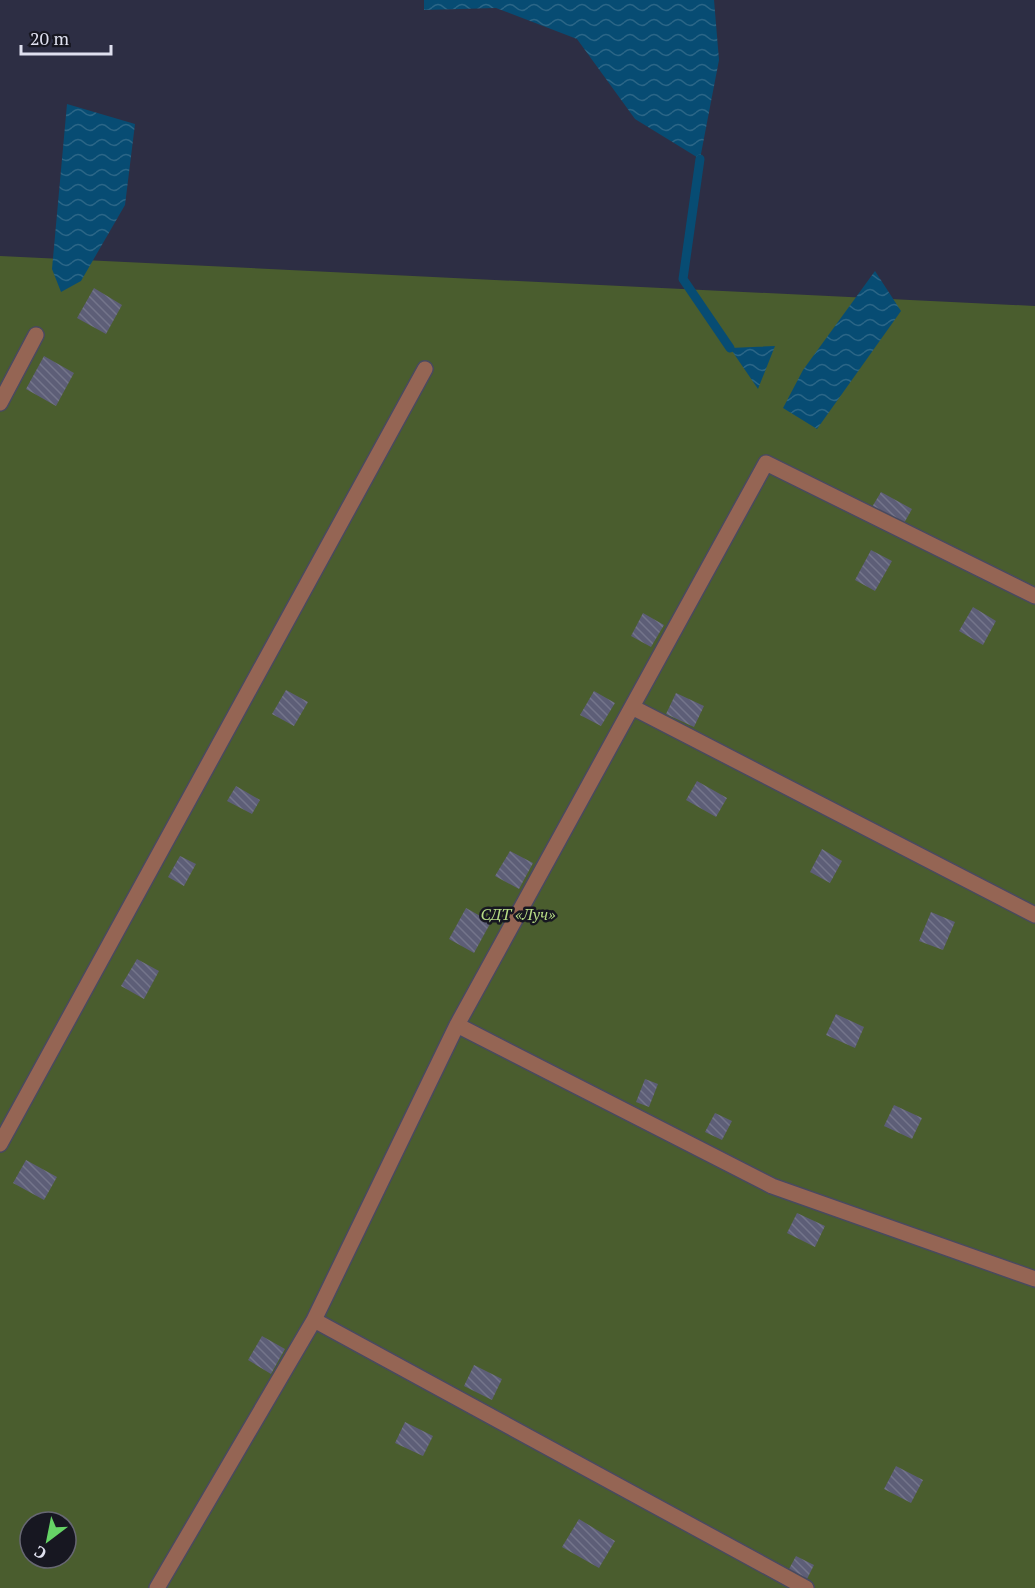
<svg xmlns="http://www.w3.org/2000/svg" width="1035" height="1588" font-family="'PT Serif',serif">
	<defs>
		<pattern id="water-waves" width="16" height="10" patternUnits="userSpaceOnUse" patternTransform="scale(1.5)"><rect width="16" height="10" fill="#074c73"/><path d="M0 5q4-4 8 0t8 0" fill="none" stroke="#2b6687"/></pattern>
		<pattern id="building-back-hatch" width="6" height="6" patternUnits="userSpaceOnUse" patternTransform="scale(1.5)"><rect width="6" height="6" fill="#5d5e77"/><path d="M-1 5l2 2M0 0l6 6M5-1l2 2" fill="none" stroke="#74758b"/></pattern>
	</defs>
	<rect width="100%" height="100%" fill="#2d2e44"/>
	<!-- green -->
	<path fill="#4a5d2e" fill-rule="evenodd" d="M0,256L1035,306V1588H0ZM30,1522H66V1558H30Z"/>
	<!-- water -->
	<path fill="url(#water-waves)" d="M424,0H714L719,60L700,159L635,119L577,39L496,8L424,10Z
		M67,104L135,124L125,205L81,281L61,292L52,269Z
		M875,271L901,311L817,429L783,408L803,370Z
		M775,346L758,389L730,348Z"/>
	<g fill="none" stroke-linecap="round" stroke-linejoin="round">
		<!-- stream -->
		<path stroke="#074c73" stroke-width="9" d="M700,159L683,279L730,348"/>
	</g>
	<!-- building -->
	<path fill="url(#building-back-hatch)" d="M94,288L122,305L106,334L77,318Z
		M44,356L74,373L56,406L26,389Z
		M881,492L912,509L903,525L872,507Z
		M871,550L892,561L875,591L855,580Z
		M973,607L996,621L983,645L959,631Z
		M643,613L664,625L651,647L631,636Z
		M286,690L308,702L294,726L272,714Z
		M594,691L615,703L601,726L580,715Z
		M676,693L704,706L694,727L666,714Z
		M697,781L727,798L716,817L686,800Z
		M236,786L260,800L252,814L227,801Z
		M822,849L842,861L830,883L810,872Z
		M510,851L533,863L519,889L495,876Z
		M180,856L196,864L184,886L168,877Z
		M466,908L491,922L474,953L449,939Z
		M931,912L955,922L943,950L919,941Z
		M137,959L159,971L144,999L121,986Z
		M836,1014L864,1027L855,1048L826,1035Z
		M645,1079L658,1084L649,1107L636,1102Z
		M894,1105L922,1118L912,1139L884,1126Z
		M715,1113L732,1121L722,1140L705,1132Z
		M26,1160L57,1177L44,1200L13,1183Z
		M797,1213L825,1226L815,1247L787,1233Z
		M262,1336L285,1349L271,1374L248,1360Z
		M474,1365L502,1379L492,1400L464,1386Z
		M405,1422L433,1436L423,1456L395,1443Z
		M896,1466L923,1480L911,1503L884,1489Z
		M579,1519L615,1541L599,1568L562,1547Z
		M796,1556L814,1565L806,1581L788,1571Z"/>
	<g fill="none" stroke-linecap="round" stroke-linejoin="round">
		<defs>
			<path id="minor" d="M0,403L36,335
				M632,707L1035,915
				M457,1025L772,1186L1035,1279
				M0,1144L425,369
				M314,1320L806,1588
				M157,1588L314,1320L457,1025L766,463L1035,596"/>
		</defs>
		<!-- minor casing -->
		<use href="#minor" stroke="#494a5f" stroke-width="18"/>
		<!-- minor -->
		<use href="#minor" stroke="#956554" stroke-width="15"/>
	</g>
	<g text-anchor="middle" stroke-width="5" stroke-linejoin="round" paint-order="stroke">
		<!-- park labels -->
		<g font-size="16" font-style="italic" fill="#b7dc85" stroke="#171721">
			<text x="518" y="920">СДТ «Луч»</text>
		</g>
	</g>
	<!-- north arrow -->
	<g transform="translate(48 1540) rotate(212)"><circle r="28" fill="#171721" stroke="#676773" stroke-width="1.5"/>
	<path d="M0-4.5L10 22L0 15L-10 22Z" fill="#66d466"/>
	<text y="-9" font-size="16" font-weight="bold" text-anchor="middle" fill="#dfe0ef">С</text>
	</g>
	<!-- scale -->
	<path d="M21 45v9h90v-9" fill="none" stroke="#dfe0ef" stroke-width="3"/>
	<text x="30" y="45" font-size="18" fill="#dfe0ef" stroke="#171721" stroke-width="4.5" paint-order="stroke">20 m</text>
</svg>
